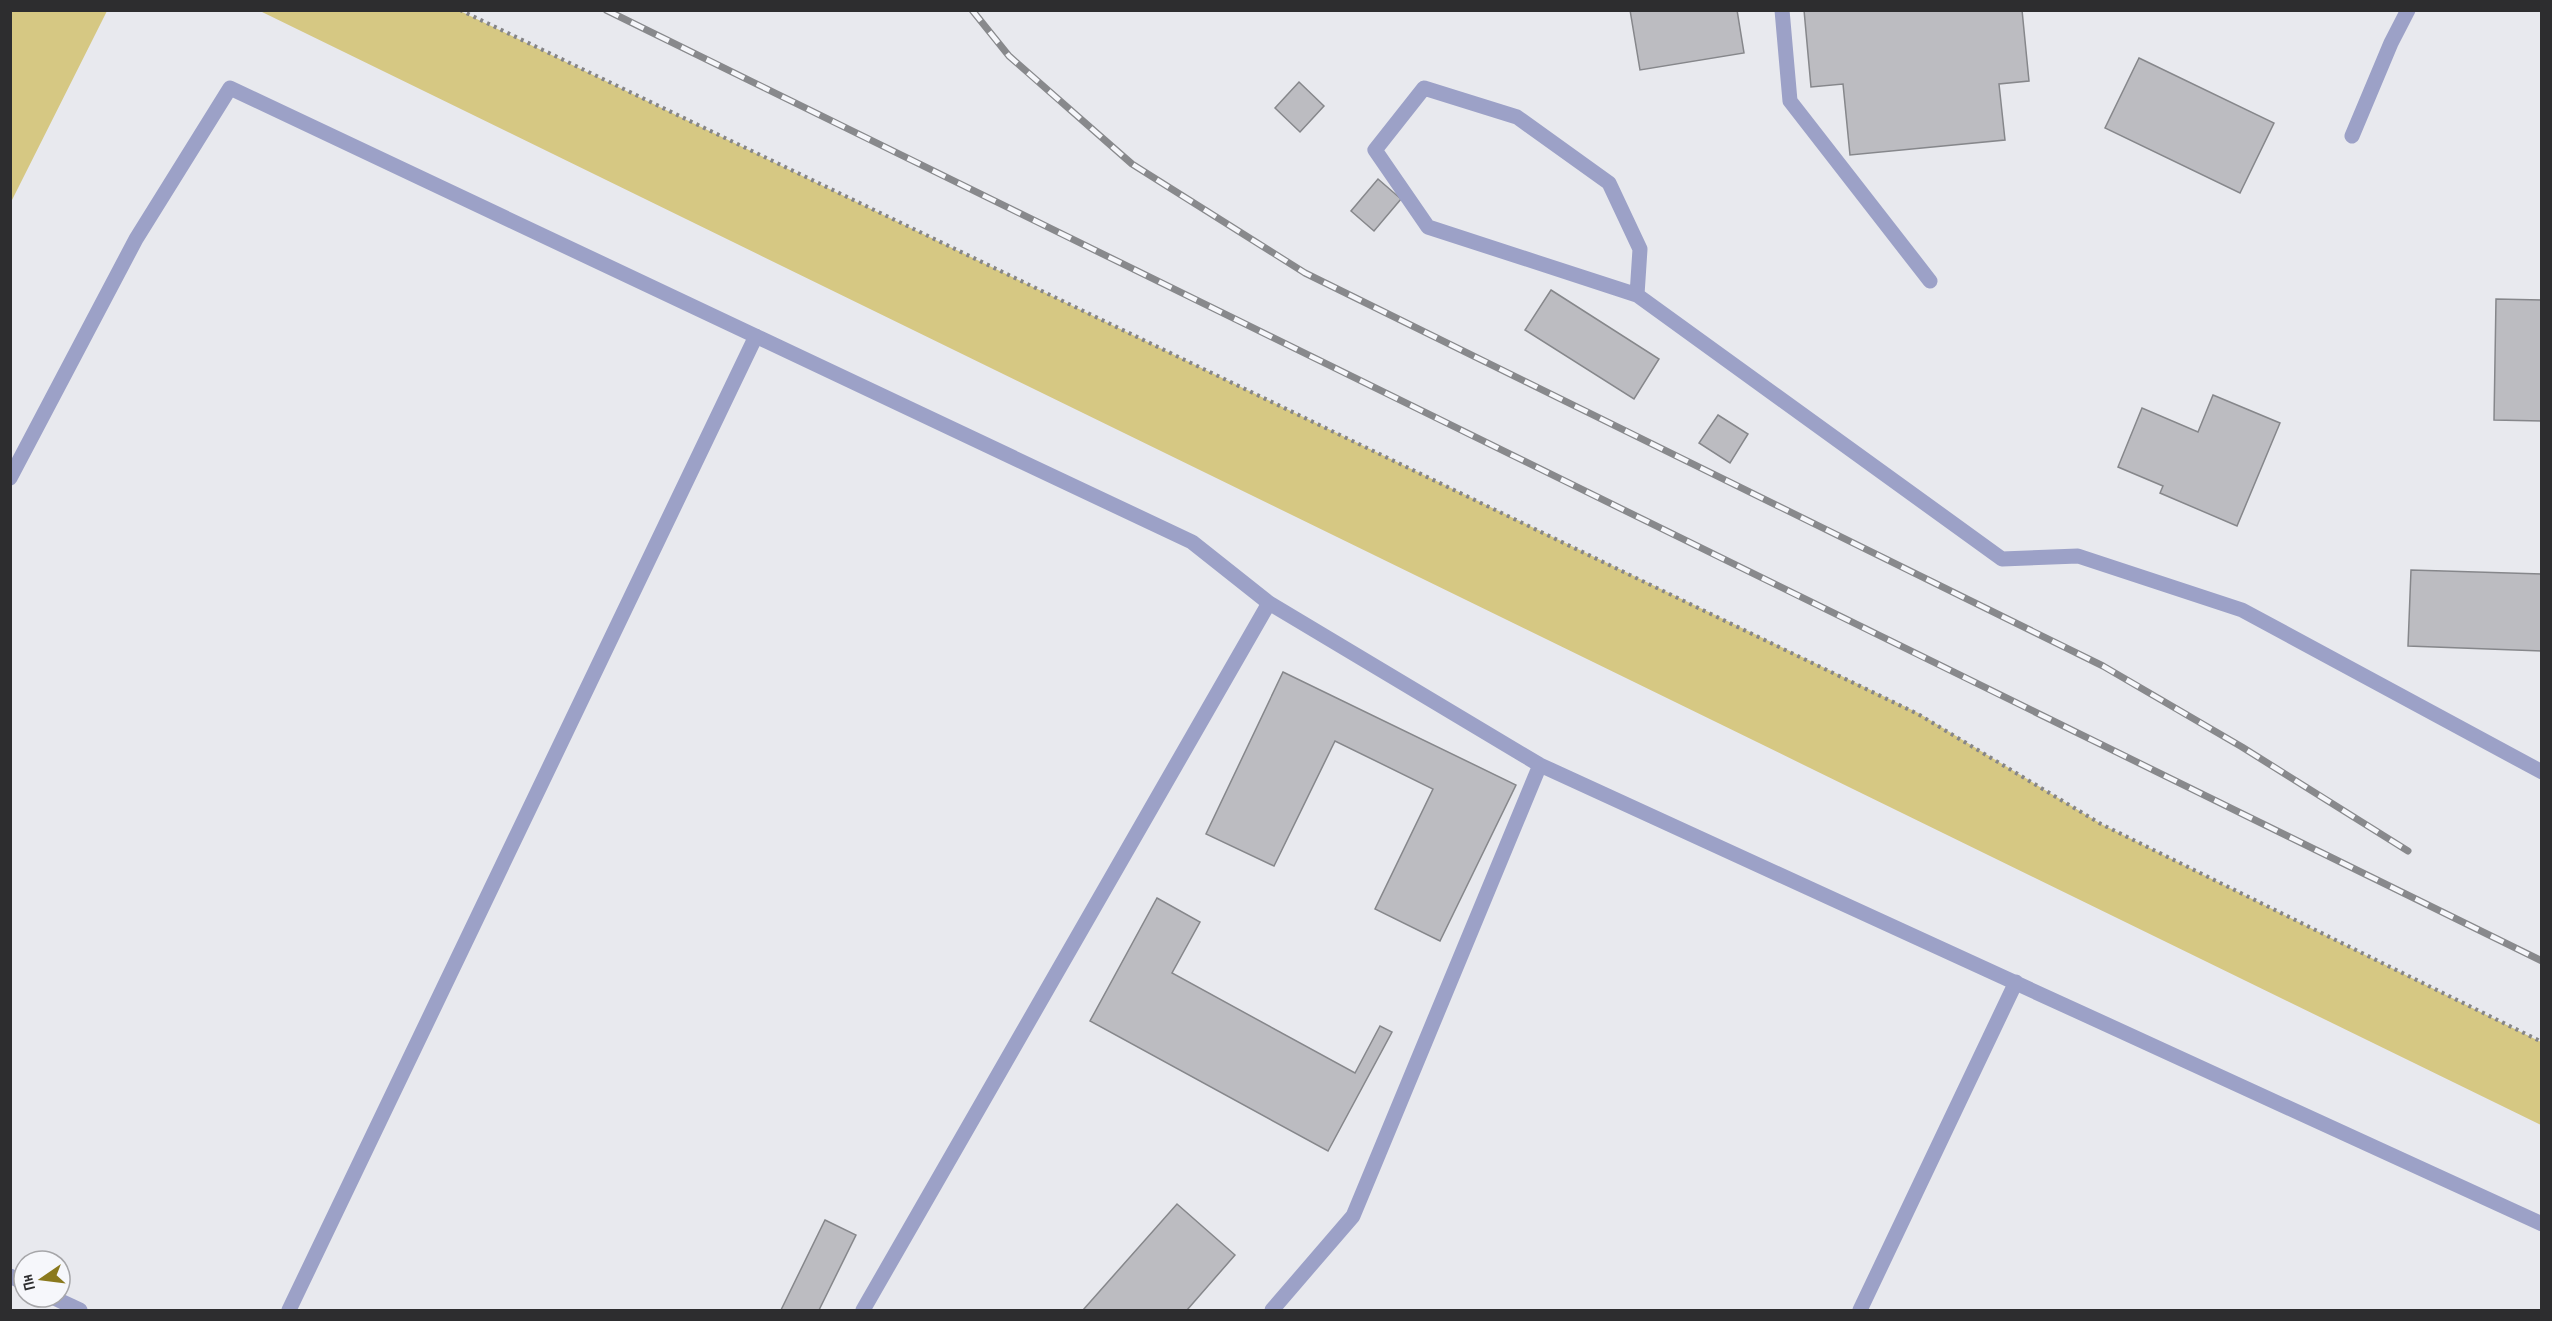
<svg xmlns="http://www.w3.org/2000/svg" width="2552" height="1321" font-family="'Sofia Sans Condensed',sans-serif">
	<rect width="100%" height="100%" fill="#e8e9ee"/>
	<!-- green -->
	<path fill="#d6c883" d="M11,10L107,11L11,202L10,11Z
		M260,11H460L1918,713L2101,824L2541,1042V1125Z"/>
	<!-- building -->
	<path fill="#bcbcc1" stroke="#86878b" stroke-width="1.5" d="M1630,10H1737L1744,53L1640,70Z
		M1804,10H2022L2029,81L1999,84L2005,140L1850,155L1843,84L1811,87Z
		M2139,58L2274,123L2240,193L2105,128Z
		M1299,82L1324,106L1300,132L1275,108Z
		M1378,179L1401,199L1374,231L1351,211Z
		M1551,290L1659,359L1634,399L1525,330Z
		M2496,299L2542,300V421L2494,420Z
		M2213,395L2280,423L2237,526L2160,493L2163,486L2118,467L2142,408L2198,432Z
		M1718,415L1748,434L1730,463L1699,443Z
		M2411,570L2542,574V651L2408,646Z
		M1283,672L1516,785L1440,941L1375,909L1433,789L1335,741L1274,866L1206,834Z
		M1157,898L1200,922L1172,973L1355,1073L1380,1026L1392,1032L1328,1151L1090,1021Z
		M1177,1204L1235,1255L1187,1310H1083Z
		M825,1220L856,1235L819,1310H781Z"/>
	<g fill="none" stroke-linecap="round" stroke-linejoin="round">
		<!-- path -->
		<path stroke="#858588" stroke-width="4" stroke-dasharray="3 4.5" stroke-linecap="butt" d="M460,10L1918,714L2101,824L2542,1042"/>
		<!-- service -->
		<path stroke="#9ca1c7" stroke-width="15" d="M1782,10L1790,101L1930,281
			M2352,136L2391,43L2408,10
			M1637,295L1640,249L1609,183L1517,117L1424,88L1375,150L1428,227L1637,295L2002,559L2078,556L2242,610L2542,772
			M10,478L136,239L230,88L1192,542L1269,603L1540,765L2542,1224
			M10,1276L24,1283
			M52,1297L80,1310
			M289,1310L756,336
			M863,1310L1269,603
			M1272,1310L1353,1216L1540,765
			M1860,1310L2016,982"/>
		<defs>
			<path id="rail" d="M606,10L2542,961
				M972,10L1009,56L1132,164L1305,273L2103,666L2242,747L2408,851"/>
		</defs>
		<!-- rail casing -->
		<use href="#rail" stroke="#88898c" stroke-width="7"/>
		<!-- rail -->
		<use href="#rail" stroke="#f6f7fb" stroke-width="4.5" stroke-dasharray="14" stroke-linecap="butt"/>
	</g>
	<!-- border -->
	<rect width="2552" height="1321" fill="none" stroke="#2d2d2f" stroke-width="24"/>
	<!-- north arrow -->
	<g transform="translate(42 1279) rotate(256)"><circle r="28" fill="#f6f7fb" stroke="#a6a6a9" stroke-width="1.5"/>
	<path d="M0-4.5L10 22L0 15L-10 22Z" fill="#8a791d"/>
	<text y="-9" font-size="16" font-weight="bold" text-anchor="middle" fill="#2d2d2f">Пн</text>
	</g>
</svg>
